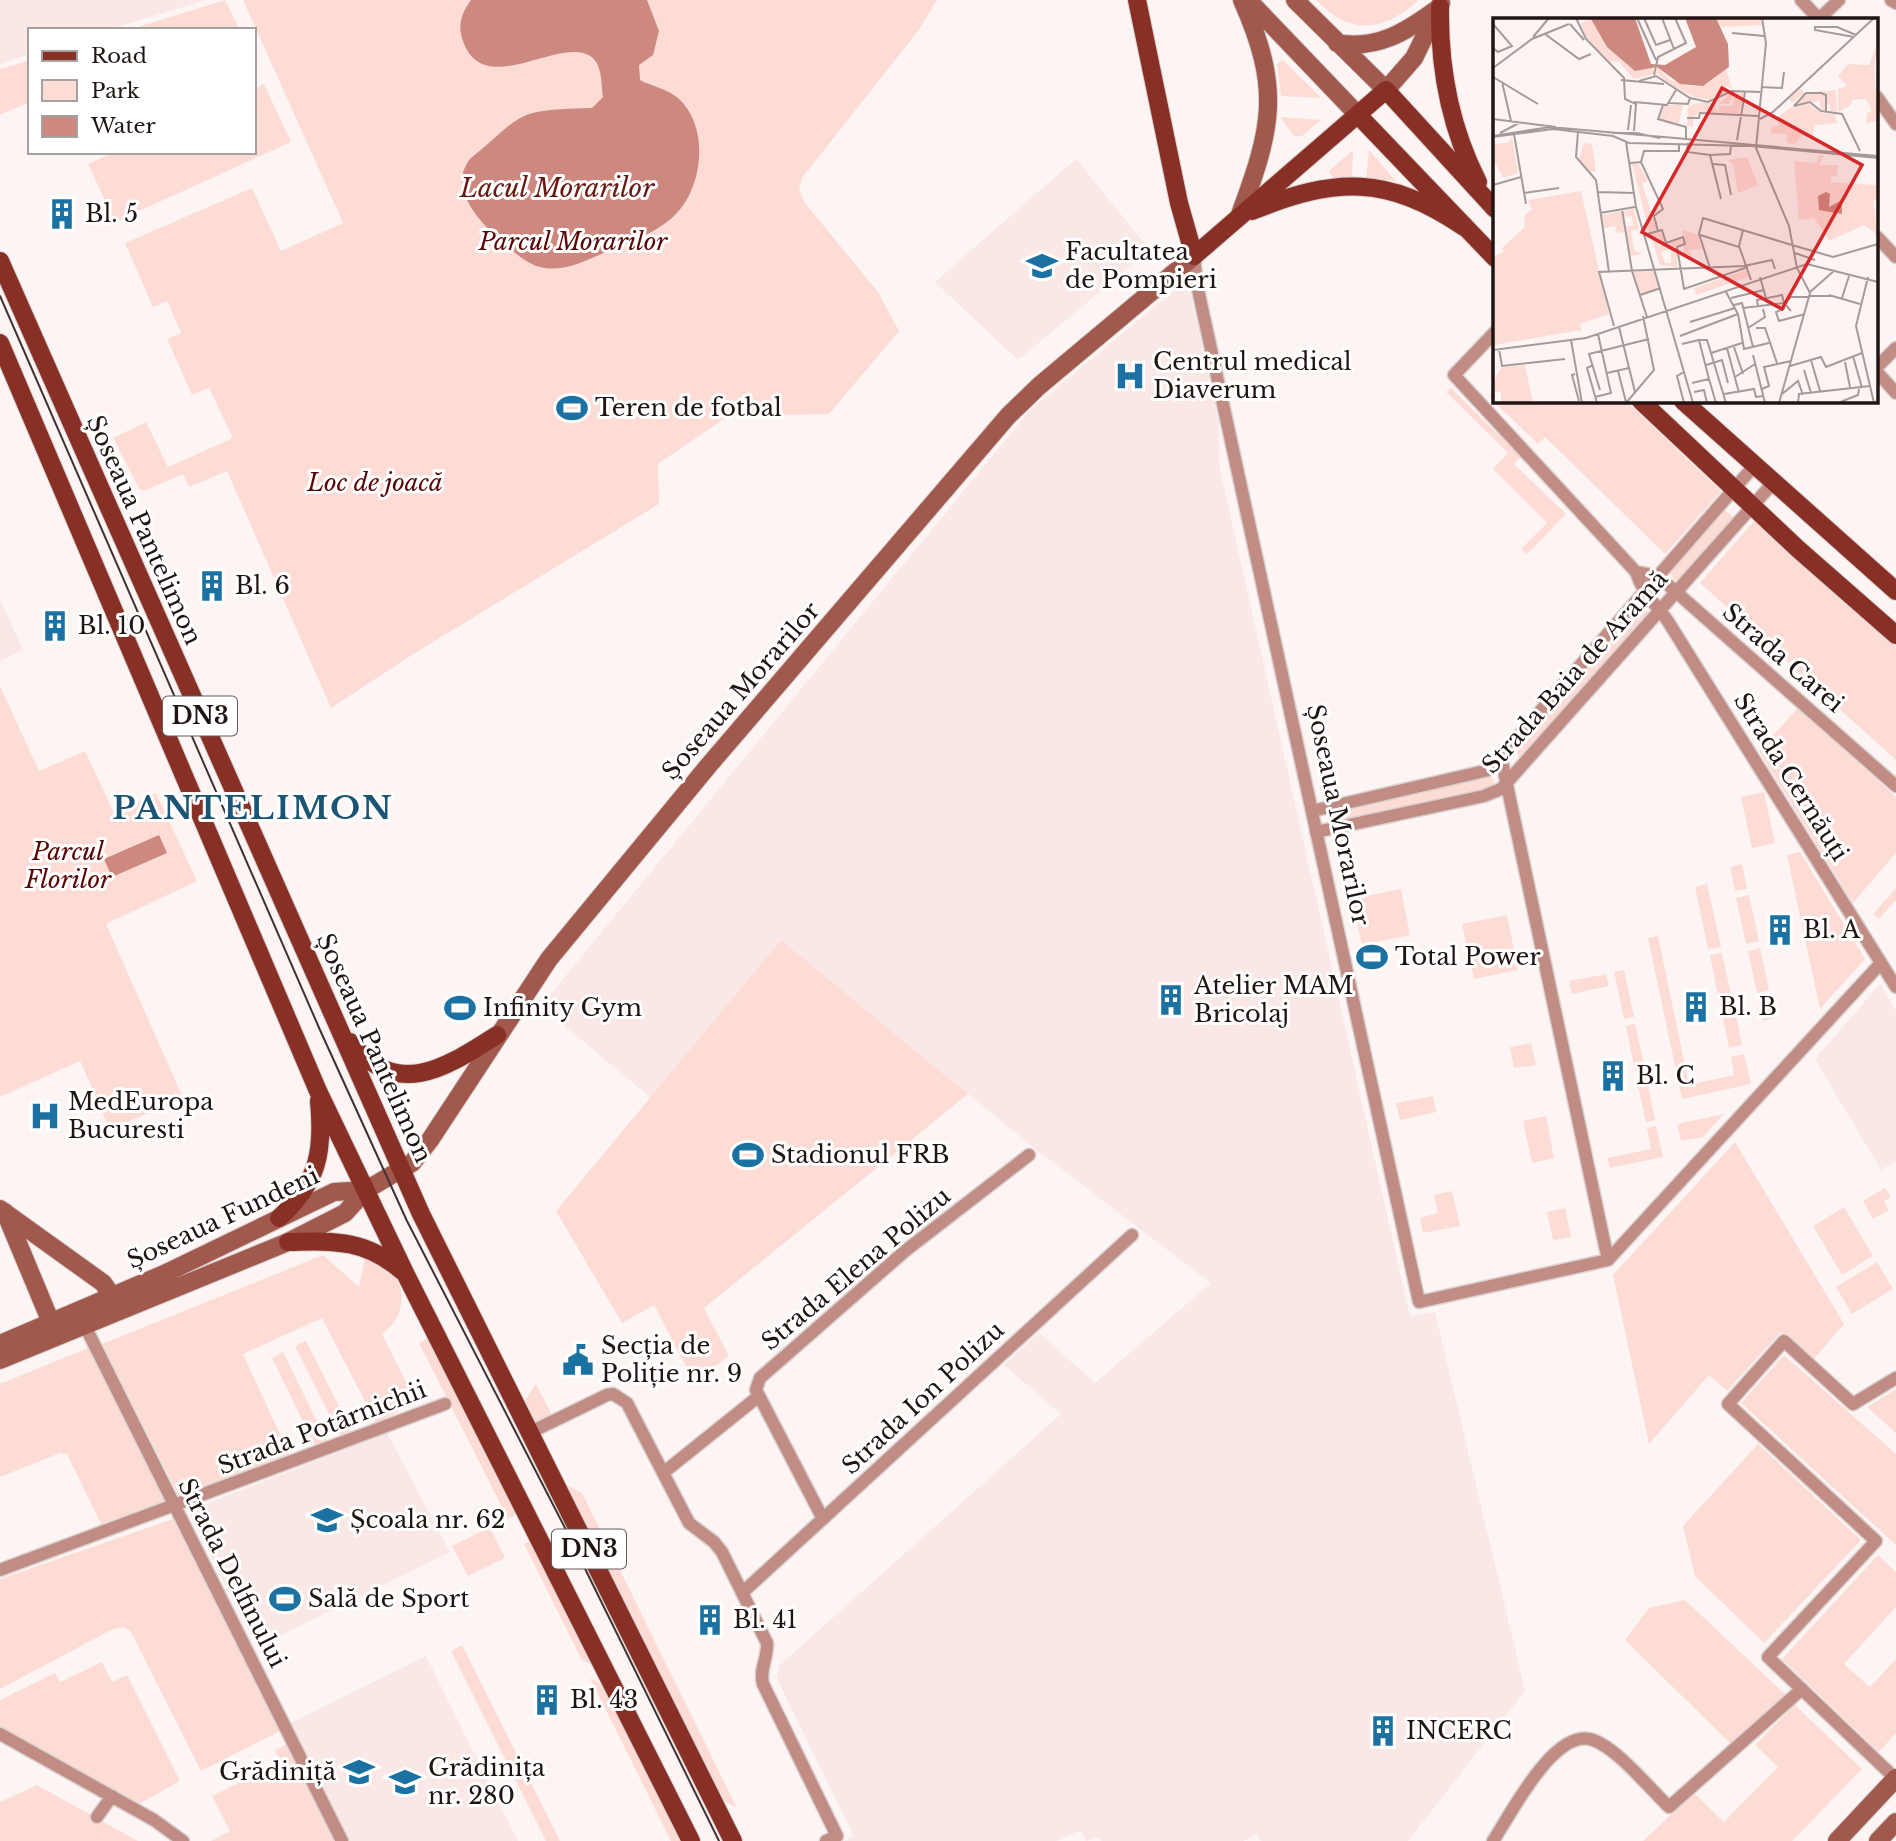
<svg xmlns="http://www.w3.org/2000/svg" width="1896" height="1841" font-family="'Libre Baskerville',serif">
	<rect width="100%" height="100%" fill="#fcf5f4"/>
	<!-- built -->
	<path fill="#f9e8e5" d="M0,0H206L107,30H30V54L0,64Z
		M1076,159L1150,250L1018,360L935,282Z
		M1182,284L1190,292L1219,424V465L1410,1317L1435,1312L1525,1691L1408,1841H1261L1257,1834L1243,1841H1101L1099,1837L1086,1841L1081,1830L1057,1841H845L854,1836L777,1679L780,1665L1061,1414L1004,1365L1039,1333L1095,1383L1211,1283L1034,1148L781,940L651,1098L541,1006L1030,410Z
		M0,599L23,650L0,661Z
		M1880,984L1896,1011V1161L1881,1170L1815,1059Z
		M387,1433L450,1552L257,1647L188,1511Z
		M426,1656L518,1841H350L291,1723Z"/>
	<!-- green -->
	<path fill="#fddcd6" d="M225,0L240,30H128Z
		M243,0H937L918,31L802,178L799,190L805,203L878,292L899,331L829,414L788,415L737,410L658,464L659,504L415,653L331,708L227,471L189,487L183,474L146,490H140L113,438L146,422L168,467L233,438L209,388L192,395L167,339L181,333L167,301L153,307L125,243L252,188L281,251L343,223Z
		M1316,0H1419C1383,32 1351,36 1316,0Z
		M30,60V102L0,115V69Z
		M1283,60L1321,98L1281,96L1277,64Z
		M264,84L291,142L115,222L88,164L114,152H254V89Z
		M1280,117L1321,120L1302,136H1294Z
		M1353,150L1352,177L1334,180L1329,171Z
		M1369,150L1396,181L1366,179Z
		M1451,388L1521,457L1514,464L1566,514L1527,554L1521,549L1547,523L1493,469L1508,453L1446,392Z
		M1495,391V401H1626L1721,491L1665,554L1545,437L1538,444L1489,397Z
		M1724,509L1735,518L1679,581L1674,580L1669,571Z
		M1755,520L1896,647V760L1700,583Z
		M1640,605L1650,613L1524,758H1520L1514,749Z
		M0,686L39,771L85,751L114,813L156,793L197,881L106,924L183,1098L110,1130L80,1061L0,1097Z
		M1798,708L1896,797V853L1853,903L1759,751Z
		M1487,775L1494,780V789L1338,823L1335,820L1336,810Z
		M1764,792L1775,843L1752,848L1741,797Z
		M1800,852L1865,959L1820,1009L1787,855Z
		M1742,864L1747,889L1735,891L1730,867Z
		M1707,884L1721,947L1708,949L1695,887Z
		M1896,888V900L1879,919L1873,914Z
		M1401,889L1410,935L1362,945L1352,899Z
		M1749,895L1759,941L1746,944L1736,898Z
		M1507,915L1518,970L1474,979L1462,924Z
		M1658,936L1689,1085L1734,1075L1731,1057L1744,1054L1751,1084L1682,1099L1648,938Z
		M781,940L968,1094L704,1308L729,1356L694,1382L654,1305L622,1323L556,1211Z
		M1760,948L1769,990L1757,993L1748,951Z
		M1722,953L1732,999L1719,1001L1710,955Z
		M1624,970L1634,1017L1624,1019L1614,972Z
		M1606,974L1609,986L1572,994L1569,981Z
		M1771,997L1775,1018L1763,1021L1758,999Z
		M1734,1005L1742,1045L1729,1048L1721,1008Z
		M1635,1024L1645,1068L1635,1071L1626,1026Z
		M1531,1043L1536,1065L1514,1068L1510,1047Z
		M1646,1075L1655,1120L1646,1122L1636,1077Z
		M1433,1096L1436,1112L1400,1120L1396,1103Z
		M1724,1114L1703,1137L1681,1141L1677,1124Z
		M1546,1116L1554,1158L1532,1163L1523,1121Z
		M1656,1126L1663,1157L1610,1168L1607,1158L1651,1149L1647,1128Z
		M1735,1142L1844,1324L1813,1360L1781,1332L1727,1391L1709,1375L1649,1444L1613,1275Z
		M1885,1188L1891,1197L1884,1201L1889,1210L1873,1219L1863,1201Z
		M1452,1191L1460,1226L1423,1233L1420,1218L1438,1213L1434,1195Z
		M1844,1207L1873,1256L1842,1275L1813,1226Z
		M1565,1208L1571,1237L1553,1240L1547,1212Z
		M323,1255L359,1287L365,1257C404,1263 415,1311 382,1334L416,1402L376,1423L322,1318L243,1354L289,1454L180,1498L102,1344Z
		M1877,1262L1893,1289L1852,1314L1836,1287Z
		M434,1335L522,1512L508,1519L419,1343Z
		M306,1341L351,1430L340,1436L295,1346Z
		M88,1348L164,1501L101,1524L67,1454L60,1453L0,1477V1384Z
		M283,1352L327,1442L316,1448L272,1358Z
		M1784,1355L1896,1454V1545L1741,1403Z
		M536,1384L553,1417L533,1427L523,1404Z
		M1896,1389V1433L1867,1407Z
		M1758,1444L1861,1540L1764,1643L1695,1576L1683,1526Z
		M561,1482L582,1493L737,1808L715,1796Z
		M173,1519L280,1731L201,1771L131,1632L124,1627L113,1629L0,1689V1579Z
		M490,1527L505,1558L468,1576L452,1546Z
		M536,1539L601,1670L582,1660L524,1544Z
		M1878,1555L1896,1572V1607L1844,1664L1870,1687L1896,1659V1733L1879,1752L1782,1659Z
		M1685,1600L1787,1696L1732,1745L1625,1640L1649,1608Z
		M462,1645L560,1841H546L451,1651Z
		M102,1662L112,1682L127,1675L180,1781L139,1804L0,1726V1700L55,1673L60,1682Z
		M590,1678L610,1688L684,1841H671Z
		M1795,1705L1862,1769L1792,1841H1643L1694,1793L1724,1822L1778,1767L1755,1745Z
		M287,1744L336,1841H211L230,1831L212,1796L281,1762L275,1750Z
		M37,1785L138,1841H0V1802Z"/>
	<!-- water -->
	<path fill="#cd897f" d="M471,0H647L659,31L653,55L639,65L640,80C651,86 668,89 678,98C710,126 703,187 676,214C657,233 630,242 606,252C587,260 567,271 545,268C529,266 516,254 505,244C483,226 446,189 470,159C476,153 484,148 490,142C503,131 513,120 529,114C549,108 572,109 592,108L603,97C601,82 603,60 586,54C552,41 483,98 463,41C457,25 462,12 471,0Z
		M159,835L167,853L112,877L104,859Z"/>
	<g fill="none" stroke-linecap="round" stroke-linejoin="round">
		<defs>
			<path id="street" d="M1801,0L1819,19
				M1891,0L1896,3
				M1819,19L1839,0
				M1877,97L1896,124
				M1877,237L1896,257
				M1194,256L1197,285L1419,1302L1608,1260L1881,963
				M1495,332L1454,375L1636,572C1644,597 1656,603 1669,623L1896,987
				M1877,367L1896,348
				M1877,372L1896,393
				M1636,572L1658,576L1896,786
				M1501,757L1608,1260
				M1312,811L1489,770L1754,466
				M1316,832L1484,796L1501,789L1773,483
				M84,1324L342,1841
				M531,1432L607,1395L613,1394L627,1403L689,1523L714,1542L722,1552L767,1643C768,1659 759,1668 763,1684L837,1836L826,1841
				M663,1473L759,1396
				M823,1519L756,1390L760,1378L905,1251L1029,1155
				M0,1570L445,1404
				M742,1593L1132,1235
				M0,1734L154,1820L183,1841
				M1896,1779L1768,1657L1876,1541L1728,1404L1784,1341L1853,1404L1896,1378
				M97,1817L112,1796
				M1493,1841C1511,1814 1555,1726 1593,1740C1617,1748 1650,1789 1669,1807L1802,1689"/>
			<path id="secondary" d="M1248,0L1358,115
				M1295,0L1386,90L1414,58L1441,3
				M1337,43C1377,50 1406,32 1437,9
				M1239,217C1272,128 1282,90 1242,0
				M0,1209L103,1283L117,1303
				M5,1212L55,1332
				M0,1344L164,1274L334,1192L366,1190
				M0,1360L288,1242L345,1213L366,1190L412,1163L430,1140L549,959L709,765L1008,416L1039,386L1194,256
				M1837,1841L1896,1778
				M1878,1841L1896,1822"/>
			<path id="primary" d="M1137,0L1179,203L1194,256L1386,90L1495,209
				M1440,7C1439,68 1450,127 1478,182
				M1358,115L1495,258
				M1252,211C1336,177 1387,175 1464,227
				M0,261L421,1214L733,1841
				M0,343L318,1091L406,1275L691,1841
				M1641,401L1798,549L1896,635
				M1683,401L1896,591
				M350,1042C398,1100 445,1068 497,1035
				M279,1218C318,1182 324,1153 319,1101
				M288,1242C334,1241 365,1239 402,1271"/>
		</defs>
		<!-- street casing -->
		<use href="#street" stroke="#d9d1d0" stroke-width="15"/>
		<!-- secondary casing -->
		<use href="#secondary" stroke="#d9d1d0" stroke-width="20"/>
		<!-- primary casing -->
		<use href="#primary" stroke="#d9d1d0" stroke-width="20"/>
		<!-- street -->
		<use href="#street" stroke="#c08c84" stroke-width="12"/>
		<!-- secondary -->
		<use href="#secondary" stroke="#a1584d" stroke-width="18"/>
		<!-- primary -->
		<use href="#primary" stroke="#882f26" stroke-width="18"/>
		<!-- tram -->
		<path stroke="#3f3332" stroke-width="2" d="M0,296L320,1030L407,1221L564,1526L719,1841"/>
	</g>
	<!-- icons -->
	<defs>
		<symbol id="building-bare" viewBox="-9 -9 18 18"><path d="M-4-6H4V6H1V3H-1V6H-4ZM-2.5-4.3h1.7v1.8h-1.7ZM.8-4.3h1.7v1.8H.8ZM-2.5-1h1.7V.8h-1.7ZM.8-1h1.7V.8H.8Z" fill="#1b72a2" stroke="#fff" stroke-width="2.5" paint-order="stroke"/></symbol>
		<symbol id="university-bare" viewBox="-9 -9 18 18"><path d="M0-5L7-2L0 1L-7-2ZM-4 1L0 2.5L4 1V4Q0 6-4 4Z" fill="#1b72a2" stroke="#fff" stroke-width="2.5" paint-order="stroke"/></symbol>
		<symbol id="hospital-bare" viewBox="-9 -9 18 18"><path d="M-5-5h3v3.5h4V-5h3V5h-3V1.5h-4V5h-3Z" fill="#1b72a2" stroke="#fff" stroke-width="2.5" paint-order="stroke"/></symbol>
		<symbol id="stadium-bare" viewBox="-9 -9 18 18"><path d="M0-5a6.5 5 0 1 0 0 10a6.5 5 0 1 0 0-10ZM-3.5-1.8h7v3.6h-7Z" fill="#1b72a2" stroke="#fff" stroke-width="2.5" paint-order="stroke"/></symbol>
		<symbol id="civic-bare" viewBox="-9 -9 18 18"><path d="M-.6-6.5H3V-4.5H.6V-3L4-1V1h2V6H-6V1h2V-1L-.6-3ZM-1.2 2.5V6h2.4V2.5Z" fill="#1b72a2" stroke="#fff" stroke-width="2.5" paint-order="stroke"/></symbol>
		<symbol id="school-bare" viewBox="-9 -9 18 18"><path d="M0-5L7-2L0 1L-7-2ZM-4 1L0 2.5L4 1V4Q0 6-4 4Z" fill="#1b72a2" stroke="#fff" stroke-width="2.5" paint-order="stroke"/></symbol>
	</defs>
	<g fill-rule="evenodd">
		<use href="#building-bare" x="40" y="192" width="44" height="44"/>
		<use href="#university-bare" x="1020" y="244" width="44" height="44"/>
		<use href="#hospital-bare" x="1108" y="354" width="44" height="44"/>
		<use href="#stadium-bare" x="550" y="386" width="44" height="44"/>
		<use href="#building-bare" x="190" y="564" width="44" height="44"/>
		<use href="#building-bare" x="33" y="604" width="44" height="44"/>
		<use href="#building-bare" x="1758" y="908" width="44" height="44"/>
		<use href="#stadium-bare" x="1350" y="935" width="44" height="44"/>
		<use href="#building-bare" x="1149" y="978" width="44" height="44"/>
		<use href="#building-bare" x="1674" y="985" width="44" height="44"/>
		<use href="#stadium-bare" x="438" y="986" width="44" height="44"/>
		<use href="#building-bare" x="1591" y="1054" width="44" height="44"/>
		<use href="#hospital-bare" x="23" y="1094" width="44" height="44"/>
		<use href="#stadium-bare" x="726" y="1133" width="44" height="44"/>
		<use href="#civic-bare" x="556" y="1338" width="44" height="44"/>
		<use href="#school-bare" x="305" y="1498" width="44" height="44"/>
		<use href="#stadium-bare" x="263" y="1577" width="44" height="44"/>
		<use href="#building-bare" x="688" y="1598" width="44" height="44"/>
		<use href="#building-bare" x="525" y="1678" width="44" height="44"/>
		<use href="#building-bare" x="1361" y="1709" width="44" height="44"/>
		<use href="#school-bare" x="337" y="1750" width="44" height="44"/>
		<use href="#school-bare" x="383" y="1760" width="44" height="44"/>
	</g>
	<g text-anchor="middle" stroke-width="6" stroke-linejoin="round" paint-order="stroke">
		<!-- shield labels -->
		<g fill="#fff" stroke="#645b5a" stroke-width="2">
			<rect x="163" y="696.5" width="74" height="39" rx="5"/>
			<rect x="552" y="1529.5" width="74" height="39" rx="5"/>
		</g>
		<g font-size="23" font-weight="bold" fill="#211513">
			<text x="200" y="724">DN3</text>
			<text x="589" y="1557">DN3</text>
		</g>
		<!-- poi labels -->
		<g font-size="24" fill="#211513" stroke="#fff" text-anchor="start">
			<text x="85" y="222">Bl. 5</text>
			<text x="1065" y="260">Facultatea<tspan x="1065" dy="28">de Pompieri</tspan></text>
			<text x="1153" y="370">Centrul medical<tspan x="1153" dy="28">Diaverum</tspan></text>
			<text x="595" y="416">Teren de fotbal</text>
			<text x="235" y="594">Bl. 6</text>
			<text x="78" y="634">Bl. 10</text>
			<text x="1803" y="938">Bl. A</text>
			<text x="1395" y="965">Total Power</text>
			<text x="1194" y="994">Atelier MAM<tspan x="1194" dy="28">Bricolaj</tspan></text>
			<text x="1719" y="1015">Bl. B</text>
			<text x="483" y="1016">Infinity Gym</text>
			<text x="1636" y="1084">Bl. C</text>
			<text x="68" y="1110">MedEuropa<tspan x="68" dy="28">Bucuresti</tspan></text>
			<text x="771" y="1163">Stadionul FRB</text>
			<text x="601" y="1354">Secția de<tspan x="601" dy="28">Poliție nr. 9</tspan></text>
			<text x="350" y="1528">Școala nr. 62</text>
			<text x="308" y="1607">Sală de Sport</text>
			<text x="733" y="1628">Bl. 41</text>
			<text x="570" y="1708">Bl. 43</text>
			<text x="1406" y="1739">INCERC</text>
			<text x="428" y="1776">Grădinița<tspan x="428" dy="28">nr. 280</tspan></text>
			<text x="336" y="1780" text-anchor="end">Grădiniță</text>
		</g>
		<!-- park labels -->
		<g font-size="24" font-style="italic" fill="#590604" stroke="#fff">
			<text x="573" y="250">Parcul Morarilor</text>
			<text x="375" y="491">Loc de joacă</text>
			<text x="68" y="860">Parcul<tspan x="68" dy="28">Florilor</tspan></text>
		</g>
		<!-- street labels -->
		<g font-size="24" fill="#211513" stroke="#fff">
			<text transform="translate(144 530) rotate(66)" y="8">Șoseaua Pantelimon</text>
			<text transform="translate(1783 658) rotate(41)" y="8">Strada Carei</text>
			<text transform="translate(1575 672) rotate(-48)" y="8">Strada Baia de Aramă</text>
			<text transform="translate(741 691) rotate(-49)" y="8">Șoseaua Morarilor</text>
			<text transform="translate(1791 777) rotate(58)" y="8">Strada Cernăuți</text>
			<text transform="translate(1338 815) rotate(78)" y="8">Șoseaua Morarilor</text>
			<text transform="translate(374 1048) rotate(66)" y="8">Șoseaua Pantelimon</text>
			<text transform="translate(223 1218) rotate(-25)" y="8">Șoseaua Fundeni</text>
			<text transform="translate(856 1269) rotate(-40)" y="8">Strada Elena Polizu</text>
			<text transform="translate(923 1398) rotate(-43)" y="8">Strada Ion Polizu</text>
			<text transform="translate(322 1428) rotate(-21)" y="8">Strada Potârnichii</text>
			<text transform="translate(232 1573) rotate(63)" y="8">Strada Delfinului</text>
		</g>
		<!-- water labels -->
		<g font-size="26" font-style="italic" fill="#6a1912" stroke="#fff">
			<text x="557" y="197">Lacul Morarilor</text>
		</g>
		<!-- district labels -->
		<g font-size="32" font-weight="bold" letter-spacing="2" fill="#1c5476" stroke="#fff">
			<text x="253" y="819">PANTELIMON</text>
		</g>
	</g>
	<!-- overview -->
	<g transform="translate(1493 18)">
		<rect width="385" height="385" fill="#fcf5f4"/>
		<path d="M98,0L117,31L141,52L160,49V56L141,61L126,44L116,43L94,21L88,6ZM223,0H268L269,7L228,9ZM385,23L381,51L385,102L373,106L374,95L379,93L373,81L359,82L358,87L345,94V71L354,68L345,58L355,46L376,47ZM164,49L177,62L197,68L214,66L233,51L239,71L233,68L232,75L219,82L201,79L176,66L163,55ZM307,70L311,75L343,72L344,94L338,93L337,87L333,86V93L327,91V83L302,88L309,77L299,85L296,81ZM239,74H251L246,96H226V88H240V77L236,86H226ZM209,84L220,85L225,95H206L200,100V109L194,108L195,88ZM317,86L328,95L342,96L344,105L322,107L319,119L309,118L302,126L294,125V116L278,115L279,108H285L286,98L300,88ZM170,87H190L185,108L176,106L178,91L175,106L165,101ZM19,119L25,155L10,160L0,141V126L15,125ZM91,125L99,126L103,153L97,154L86,142ZM326,137H331L326,147H345L344,159L338,158V164L385,167V182H380L385,217L371,207L336,223L321,200L306,202L301,143L323,145ZM254,139L265,167L245,175L240,146L235,142ZM145,145L155,163L149,165L164,212L156,214L139,146ZM88,173L116,296L87,306L89,312L0,327V239L11,234L9,230L31,210L32,197L39,191L35,182ZM141,191L146,211L138,213L141,232L149,236L137,238L133,209L140,207L139,198L132,199L131,193ZM129,193L132,214L122,215L123,208L110,210L108,197ZM190,212L204,216L209,231L194,232L200,237H191ZM168,213L172,225L162,218L166,228L189,221L191,226L168,234L172,245H178V232L184,230V249L167,247L157,216ZM253,252L256,259L203,277L201,270ZM161,253L167,270L147,276L140,254ZM32,347L40,385H8V374H0L3,358L9,349Z" fill="#fddcd6"/>
		<path d="M142,0L158,46L172,47L203,29L192,0H223L235,26L236,49L210,68L187,66L164,49L142,53L114,29L98,1ZM333,174L337,176L336,189L349,182V196L326,192L325,178Z" fill="#cd897f"/>
		<path fill="none" stroke="#a49b9a" stroke-width="2" d="M83,0L93,21L131,60L132,81L143,86L141,113M144,0L163,42M151,0L163,27L177,22M169,0L181,31M269,0L273,25L263,130L296,208L304,250L317,275L286,385M0,6L19,28L5,34L0,30M77,6L91,22M239,15L271,18M52,16L86,41L98,36M40,19L56,0M361,19L322,12V9H344L363,17M0,50L39,21L76,6M161,57L165,39L193,25L182,0M0,59L45,86M128,62L171,66M146,63L163,58L197,80L215,84L239,73L267,74M9,64L18,103M269,69L289,70L291,54M141,84L174,87L183,72M176,85L195,86L197,80M170,87L165,101L193,109V120M301,88L317,84L328,93L349,96L367,133M301,88L313,75H328L333,77V94M194,100H206L207,95L265,98M0,101L63,109M267,101L280,94L381,0M135,112L138,87M85,114L83,139L103,162L116,254M7,115L26,105M118,115H143M143,115L167,120M21,116L33,186M0,118L57,109L385,138M0,119L60,111L120,118L136,125L259,128L385,140M244,122L252,74M133,124L143,189L200,385M195,125L194,134L217,137L237,136L238,127M217,137L228,181M148,144L151,133H186V127M137,145L148,144L170,191L161,198L165,213M220,146L232,147L238,177M0,167L28,159M105,174L140,175M31,175L66,170M129,191L139,253L154,299M107,195L142,189M250,212L246,228L258,262M154,216L169,212L173,225L190,219L192,226L184,229L191,271L255,249M207,217L246,229M299,227L340,239L385,226M302,235L322,242M217,250L206,216L210,200L299,227M267,259L273,280M375,259L363,308L381,385M233,274L245,296L251,331L276,325M317,274L342,252M147,277L168,270M336,277L367,286M317,278H339M238,280L271,272M349,280L356,258M241,287L249,285L260,329M250,290L291,285L289,277L264,282L265,288M292,290L283,294L286,303L312,296M298,293L291,285L298,279H317M197,304L242,290M121,308L106,254L251,248L279,242L282,251M126,309L142,374M255,310L272,299L270,291M263,310H272L284,345M187,318L245,296M78,322L89,385M206,322H214L233,385M189,326L206,322L216,361L199,365M241,329L250,356M234,330L246,375M6,331L9,348L72,341M0,332L93,320L314,246L385,264M218,335L249,325M260,337L272,385M360,338L369,370M318,342L327,373M352,344L357,369M100,347L94,350L104,385M213,347L229,342L235,365M297,348L328,339L333,349L369,335M311,352L318,375M125,353L133,384M114,355L136,350M82,356L79,357L86,383M242,359L262,346M216,361L223,385M269,371L276,368L271,349L298,343M107,372L96,336L156,321M201,374L211,372L214,385M231,376L261,371L263,379L270,378M289,376L305,363L310,377M102,379L118,375L105,316M133,385L161,352L150,298M191,385L184,358L191,354M305,385L306,376L377,368M345,385L365,377L366,371"/>
		<path fill="#d62828" fill-opacity="0.15" stroke="#d62828" stroke-width="3.5" d="M229,70L369,147L289,291L149,214Z"/>
		<rect width="385" height="385" fill="none" stroke="#211513" stroke-width="3.5"/>
	</g>
	<!-- legend -->
	<rect x="28" y="28" width="228" height="126" fill="#ffffff" stroke="#a6a1a1" stroke-width="2"/>
	<rect x="42" y="51" width="35" height="10" fill="#882f26" stroke="#a6a1a1" stroke-width="2"/>
	<text x="91" y="63" font-size="21" fill="#211513">Road</text>
	<rect x="42" y="80" width="35" height="21" fill="#fddcd6" stroke="#a6a1a1" stroke-width="2"/>
	<text x="91" y="98" font-size="21" fill="#211513">Park</text>
	<rect x="42" y="116" width="35" height="21" fill="#cd897f" stroke="#a6a1a1" stroke-width="2"/>
	<text x="91" y="133" font-size="21" fill="#211513">Water</text>
</svg>
